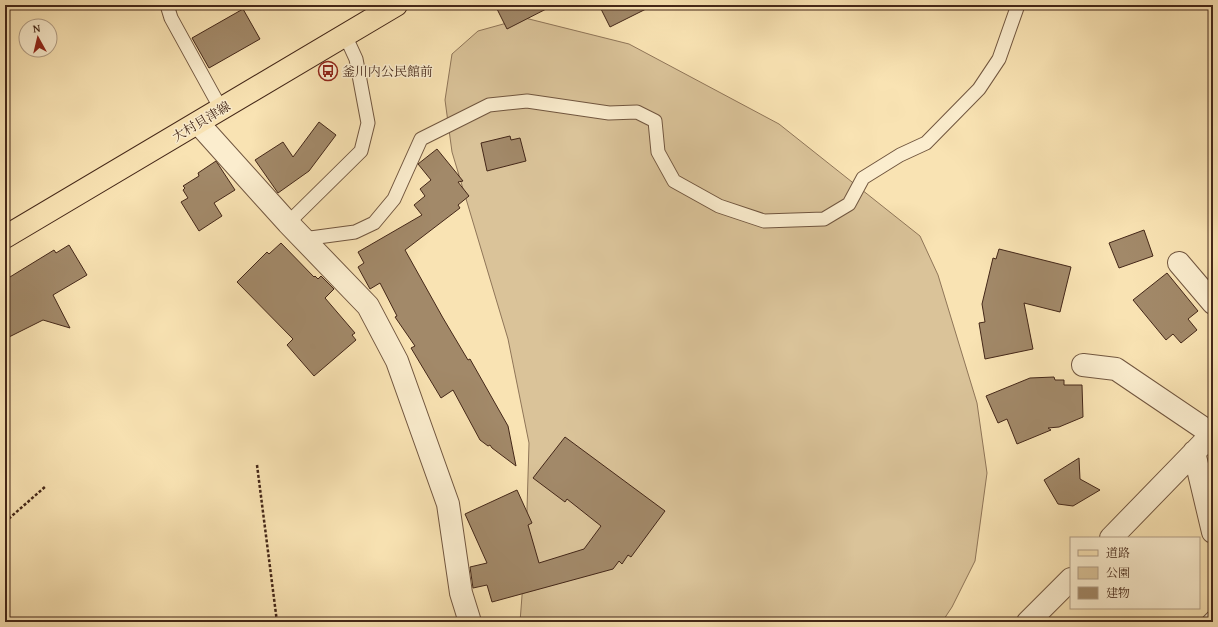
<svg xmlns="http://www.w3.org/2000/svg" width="1218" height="627" font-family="'Gentium Book Plus','Noto Serif JP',serif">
	<rect width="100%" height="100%" fill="#f9e3b3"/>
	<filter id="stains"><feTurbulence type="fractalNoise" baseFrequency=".005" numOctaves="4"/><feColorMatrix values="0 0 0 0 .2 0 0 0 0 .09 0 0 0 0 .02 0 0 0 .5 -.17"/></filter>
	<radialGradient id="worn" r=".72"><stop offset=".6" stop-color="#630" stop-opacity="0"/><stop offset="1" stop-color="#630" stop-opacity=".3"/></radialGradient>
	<!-- green -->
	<path fill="#dac399" stroke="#8f7558" d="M525,18L629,44L779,124L920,236L938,275L977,403L987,473L975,561L952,607L942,622H520L526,543L529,443L508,339L452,152L445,100L452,54L478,31Z"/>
	<!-- building -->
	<path fill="#a28969" stroke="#442718" d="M495,5H554L507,29Z
		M599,5H654L610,27Z
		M243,9L260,39L209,68L192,38Z
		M319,122L336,135L309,171L278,193L255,160L283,142L293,157Z
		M510,136L511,140L520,138L526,161L487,171L481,143Z
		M437,149L463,181L458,182L469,196L458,205L460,208L405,250L443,318L468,360L470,359L508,426L516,466L492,448L490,445L488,446L480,440L453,390L441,398L411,348L415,346L395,317L397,316L380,283L370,289L358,267L364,263L358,252L422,215L414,205L425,196L420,189L431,180L418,164Z
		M216,161L235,190L214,203L222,216L199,231L181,202L188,198L183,190L185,188L183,186L199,176L198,173Z
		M1144,230L1153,256L1119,268L1109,243Z
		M281,243L314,277L315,276L318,279L321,276L334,289L325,298L355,333L352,335L356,340L314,376L287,345L293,339L237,282L267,252L269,254Z
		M69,245L87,275L53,295L70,328L43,320L5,339V280L54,250L56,253Z
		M999,249L1071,267L1060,312L1024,303L1033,349L985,359L979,323L985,322L982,304L993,258L996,259Z
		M1167,273L1198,311L1188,319L1197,330L1181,343L1173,334L1166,340L1133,300Z
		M1054,377L1055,380H1064V385H1082L1083,417L1059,427L1048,428L1051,430L1017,444L1007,419L998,423L986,396L1030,378Z
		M565,437L665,511L631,557L628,555L622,564L619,561L613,569L492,602L487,585L473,588L470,567L487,563L465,514L517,490L532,523L528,525L539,563L584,549L601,526L567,499L565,502L533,478Z
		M1079,458L1080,479L1100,490L1073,506L1058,504L1044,480Z"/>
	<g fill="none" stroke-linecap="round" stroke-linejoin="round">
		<defs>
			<path id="service" d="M167,5L171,18L221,109
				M288,223L361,151L368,123L356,59L345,35
				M303,239L355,232L374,223L394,199L421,139L489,105L527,101L609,113L637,112L655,121L658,152L674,181L719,206L764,221L824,219L849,204L863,178L900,155L926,143L979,89L999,59L1018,5
				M1208,622L1213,617"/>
			<path id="minor" d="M198,123L288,223L368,306L397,361L448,504L461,593L470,622
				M1179,263L1213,303
				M1083,365L1116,369L1212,434
				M1194,452L1213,532
				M1111,538L1213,433
				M1028,622L1071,579"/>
			<path id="primary" d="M5,237L396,5"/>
		</defs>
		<!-- service casing -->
		<use href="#service" stroke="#71563f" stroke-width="15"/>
		<!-- minor casing -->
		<use href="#minor" stroke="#71563f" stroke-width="24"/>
		<!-- primary casing -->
		<use href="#primary" stroke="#442718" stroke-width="24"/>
		<!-- path -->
		<path stroke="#442718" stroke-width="2.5" stroke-dasharray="3 2" stroke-linecap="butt" d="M257,465L277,622
			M5,522L46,486"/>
		<!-- service -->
		<use href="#service" stroke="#fbedce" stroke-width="13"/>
		<!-- minor -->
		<use href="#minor" stroke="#fbedce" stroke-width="22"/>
		<!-- primary -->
		<use href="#primary" stroke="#f9e3b3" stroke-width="22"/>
	</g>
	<!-- icons -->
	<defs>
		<symbol id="bus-ring" viewBox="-11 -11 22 22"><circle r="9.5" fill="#fbedce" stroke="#8f2418" stroke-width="1.5"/><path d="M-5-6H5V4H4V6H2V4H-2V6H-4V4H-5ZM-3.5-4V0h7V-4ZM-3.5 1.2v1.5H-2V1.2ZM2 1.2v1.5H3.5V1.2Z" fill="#8f2418"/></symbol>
	</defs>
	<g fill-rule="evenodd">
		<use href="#bus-ring" x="317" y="60" width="22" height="22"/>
	</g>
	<g text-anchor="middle" stroke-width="3" stroke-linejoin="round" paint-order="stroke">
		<!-- poi labels -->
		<g font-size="13" fill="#442718" stroke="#fbedce" text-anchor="start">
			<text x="342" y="76">釜川内公民館前</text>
		</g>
		<!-- street labels -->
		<g font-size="13" fill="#442718" stroke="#fbedce">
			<text transform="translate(201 121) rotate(-31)" y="5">大村貝津線</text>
		</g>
	</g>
	<!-- margin -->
	<rect width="1218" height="627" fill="none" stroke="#f9e3b3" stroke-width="20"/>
	<rect x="6" y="6" width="1206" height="615" fill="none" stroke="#442718" stroke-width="2"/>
	<rect x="10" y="10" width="1198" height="607" fill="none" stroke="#442718"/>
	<!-- legend -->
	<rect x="1070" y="537" width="130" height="72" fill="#fbedce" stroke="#b29e85"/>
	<rect x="1078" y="550" width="20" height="6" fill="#f9e3b3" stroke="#b29e85"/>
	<text x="1106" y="557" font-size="12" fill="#442718">道路</text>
	<rect x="1078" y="567" width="20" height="12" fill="#dac399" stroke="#b29e85"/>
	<text x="1106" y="577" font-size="12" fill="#442718">公園</text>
	<rect x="1078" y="587" width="20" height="12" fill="#a28969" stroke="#b29e85"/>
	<text x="1106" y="597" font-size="12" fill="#442718">建物</text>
	<!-- north arrow -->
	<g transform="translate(38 38) rotate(352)"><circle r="19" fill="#fbedce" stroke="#b29e85"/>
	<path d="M0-3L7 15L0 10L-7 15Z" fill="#8f2418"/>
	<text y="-6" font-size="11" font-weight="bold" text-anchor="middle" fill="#442718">N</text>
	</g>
	<rect width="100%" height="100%" filter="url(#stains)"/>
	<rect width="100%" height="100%" fill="url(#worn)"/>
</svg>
